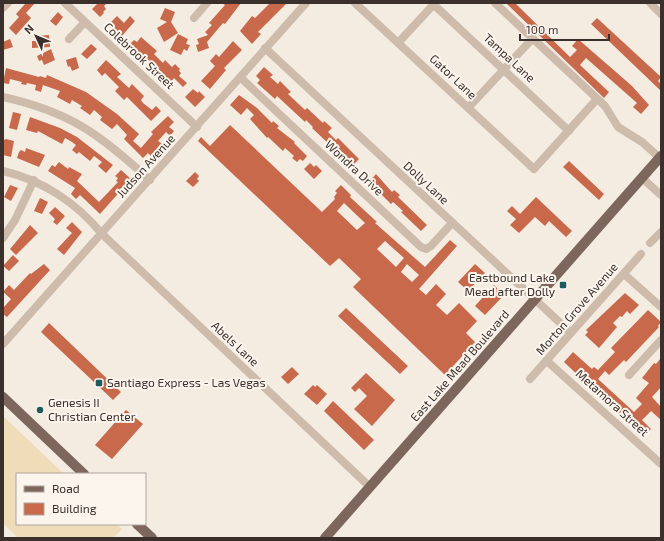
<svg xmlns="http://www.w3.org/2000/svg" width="664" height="541" font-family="'Exo 2',sans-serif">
	<rect width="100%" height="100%" fill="#f4ebe1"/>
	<!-- sand -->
	<path fill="#efdcb8" d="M3,416L64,474H17V524H117L122,529L113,538H18L3,523Z"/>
	<!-- building -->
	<path fill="#c8694b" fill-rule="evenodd" d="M26,3H35L26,13L31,18L16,35L9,28L19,17L16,14Z
		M98,3H107L104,6L106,9L103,12L104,13L100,17L92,9Z
		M222,3H241L225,24L223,23L207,42L209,48L198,52L196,45L199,44L197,39L208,35L205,32L212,25L209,23L225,5Z
		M270,3H287L258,32L261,34L252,44L240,31L252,16L255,18Z
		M506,3H515L570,57L577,50L572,46L578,39L632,86L649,105L641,114L633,107L637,103L586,58L580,65L609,92L604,98Z
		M165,8L175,12L171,22L178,33L164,42L157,28L167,22L160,19Z
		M58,12L63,17L56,26L50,21Z
		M117,16L124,23L130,16L135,21L121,37L108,25Z
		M597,18L661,77L658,81L661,84V91L591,24Z
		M178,34L188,39L186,44L190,45L187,51L184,49L181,55L170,50Z
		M49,35L50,47L32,48V41H36V36Z
		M141,37L157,51L154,54L163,63L165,60L172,67L175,64L180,69L179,71L181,73L179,76L187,83L183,87L174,78L170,83L129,45L134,40L137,42Z
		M10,39L13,47L3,50V42Z
		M233,41L242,50L224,68L226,70L210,89L201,81L215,66L210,61L216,54L219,57Z
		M91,44L97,49L87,59L81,54Z
		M51,49L55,60L44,65L42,60L39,61L37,56Z
		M76,57L79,68L72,71L70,66L68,67L66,60Z
		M106,60L121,74L117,77L129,88L132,84L144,96L141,100L143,103L152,110L156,106L161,111L151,121L127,97L124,100L115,91L119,87L105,73L102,76L97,70Z
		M264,67L273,75L270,77L278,84L280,81L291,92L288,94L305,110L307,108L323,123L324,121L332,128L328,132L336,140L338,138L359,159L352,166L312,128L313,127L306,120L305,122L277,96L275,99L257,83L260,80L256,76Z
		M6,68L39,77L40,76L46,78L47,75L86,92L117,114L139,134L133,141L141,148L153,134L151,132L168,116L174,122L169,127L174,131L170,136L166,132L158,141L162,144L151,156L148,153L143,158L124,139L127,135L117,124L112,129L100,120L102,117L94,110L90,115L80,108L82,106L72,100L70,104L57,97L60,91L43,85L41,92L35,90L36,85L27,83L26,85L21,84L22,82L10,79L9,84L3,83Z
		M193,89L198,93L199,91L205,97L195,107L185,97Z
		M239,95L257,108L272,123L273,121L279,126L277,128L295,142L294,143L307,156L303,161L300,159L297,162L292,158L294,156L285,148L283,151L268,137L267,138L250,119L254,115L247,108L241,115L230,105Z
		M13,112L21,114L17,130L9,128Z
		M30,117L60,128L77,137L113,165L106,173L98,166L102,162L94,156L90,161L79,152L77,154L72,150L76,145L72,142L65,138L62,144L38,131L37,133L26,130Z
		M230,125L322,212L335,199L334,197L337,193L335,191L341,185L351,195L350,197L377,222L375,223L425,267L450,240L457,246L419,289L426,295L436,284L446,294L436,305L447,315L459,303L477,321L466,333L475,342L445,375L353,287L361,279L339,258L330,266L198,141L201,137L210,146ZM344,203L365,223L357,230L337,211ZM385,241L404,258L396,267L377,249ZM407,264L419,275L412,282L401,272Z
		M6,139L14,141L11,157L3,155V144L4,140Z
		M26,148L45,155L39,167L17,158L19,152L21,150L25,152Z
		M569,161L604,194L599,200L563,167Z
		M59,162L68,169L69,167L82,174L77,181L99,202L118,182L116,181L118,178L115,176L121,170L131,179L100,214L80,195L76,199L71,194L75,188L48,171L52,165L55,167Z
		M310,163L314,167L316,165L322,171L314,179L304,169Z
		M195,172L199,176L197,179L199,181L193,187L186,181Z
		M376,174L392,192L394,190L400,195L398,197L427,225L421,231L401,212L403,211L393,202L391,204L381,194L383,192L369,182Z
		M10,185L18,188L11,201L4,197Z
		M536,197L572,231L566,237L549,221L545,226L535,217L519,233L510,225L516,219L507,211L512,206L520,214Z
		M40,198L48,202L42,214L34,211Z
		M55,207L65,216L57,225L53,222L55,219L49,213Z
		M72,222L82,232L64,255L57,249L72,233L66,228Z
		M30,225L38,233L16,255L10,249Z
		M13,255L19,261L9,271L3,266Z
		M44,264L50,270L7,317L3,314V308L11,299L3,292L9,285L14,290L30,273L31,274Z
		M475,264L485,273L468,291L458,282Z
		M494,285L504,295L485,315L475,306Z
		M625,293L639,305L630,314L627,311L622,317L620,316L613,323L617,327L599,348L585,335L588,332L586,330Z
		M346,308L408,366L400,374L338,316Z
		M648,310L661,322L658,326L659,327L626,362L624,360L609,375L605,371L598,379L634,412L642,404L636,398L649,383L642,378L654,363L656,364L661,358V387L652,397L661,407V420L651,411L642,420L651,429L645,435L622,417L564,362L573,352L592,369L594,367L598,370L615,352L611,348Z
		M49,323L121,392L113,400L41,332Z
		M292,367L299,374L288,384L281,377Z
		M366,373L395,400L372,426L354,409L367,396L359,388L355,392L351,388Z
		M313,385L315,387L317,385L327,394L317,405L304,394Z
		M333,401L374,440L364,450L324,411Z
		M126,410L143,424L112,459L95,445Z"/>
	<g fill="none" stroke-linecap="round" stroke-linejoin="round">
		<!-- minor -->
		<path stroke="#cdbbac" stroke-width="8" d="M65,3L197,127
			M355,3L534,169L597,99
			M432,3L569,131
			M495,3L605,106L618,127L642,142L660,158
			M650,3L661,14
			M3,8L8,3
			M194,18L207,3
			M69,39L85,22
			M398,43L435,3
			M265,48L571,333
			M240,77L421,247L426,249L431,246L452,223
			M3,97C71,112 100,135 150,180
			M468,108L533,38
			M3,171C42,180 77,203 102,234L370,487
			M642,178L661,195
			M3,238L15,220L34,180
			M650,243L661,232
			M624,274L661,307
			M3,344L306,3
			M547,361L661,464
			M629,375L661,340
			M530,379L641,254"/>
		<!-- major -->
		<path stroke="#7d675c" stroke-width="10" d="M3,397L84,474
			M137,524L152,538
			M325,538L661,156"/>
	</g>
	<!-- markers -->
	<g fill="#1f5a5e" stroke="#fbf5ee" stroke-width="1.5">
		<rect x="559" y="281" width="8" height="8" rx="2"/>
		<rect x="95" y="379" width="8" height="8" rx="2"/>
		<circle cx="40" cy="410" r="4"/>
	</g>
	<g text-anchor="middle" stroke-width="4" stroke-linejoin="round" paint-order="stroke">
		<!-- street labels -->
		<g font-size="12" fill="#3b302b" stroke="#fbf5ee">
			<text transform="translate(139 56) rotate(43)" y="4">Colebrook Street</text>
			<text transform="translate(509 58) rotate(43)" y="4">Tampa Lane</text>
			<text transform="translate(453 77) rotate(43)" y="4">Gator Lane</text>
			<text transform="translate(146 166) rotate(-48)" y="4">Judson Avenue</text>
			<text transform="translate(354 168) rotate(43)" y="4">Wondra Drive</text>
			<text transform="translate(426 183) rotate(43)" y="4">Dolly Lane</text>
			<text transform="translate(577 309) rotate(-49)" y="4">Morton Grove Avenue</text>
			<text transform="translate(235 344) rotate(43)" y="4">Abels Lane</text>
			<text transform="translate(460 366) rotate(-49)" y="4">East Lake Mead Boulevard</text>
			<text transform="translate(612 403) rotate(42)" y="4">Metamora Street</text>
		</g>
		<!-- poi labels -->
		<g font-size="12" fill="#3b302b" stroke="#fbf5ee" text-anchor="start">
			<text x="555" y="282" text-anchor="end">Eastbound Lake<tspan x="555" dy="14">Mead after Dolly</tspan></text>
			<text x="107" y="387">Santiago Express - Las Vegas</text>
			<text x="48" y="407">Genesis II<tspan x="48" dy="14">Christian Center</tspan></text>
		</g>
	</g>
	<!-- border -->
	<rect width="664" height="541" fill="none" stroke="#3b302b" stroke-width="8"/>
	<!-- legend -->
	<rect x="16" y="473" width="130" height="52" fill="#fbf5ee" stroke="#aea6a0"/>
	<rect x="24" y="486" width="20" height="6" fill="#7d675c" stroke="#aea6a0"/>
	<text x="52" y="493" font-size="12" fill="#3b302b">Road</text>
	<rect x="24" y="503" width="20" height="12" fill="#c8694b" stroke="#aea6a0"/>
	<text x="52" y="513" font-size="12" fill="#3b302b">Building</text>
	<!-- north arrow -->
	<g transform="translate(36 36) rotate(314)" stroke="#fbf5ee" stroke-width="3" paint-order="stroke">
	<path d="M0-3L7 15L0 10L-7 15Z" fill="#3b302b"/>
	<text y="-6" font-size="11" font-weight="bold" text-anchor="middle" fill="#3b302b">N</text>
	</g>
	<!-- scale -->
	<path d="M520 34v6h89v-6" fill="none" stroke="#3b302b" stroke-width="2"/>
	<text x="526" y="34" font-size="12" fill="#3b302b" stroke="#fbf5ee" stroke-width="3" paint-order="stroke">100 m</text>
</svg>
